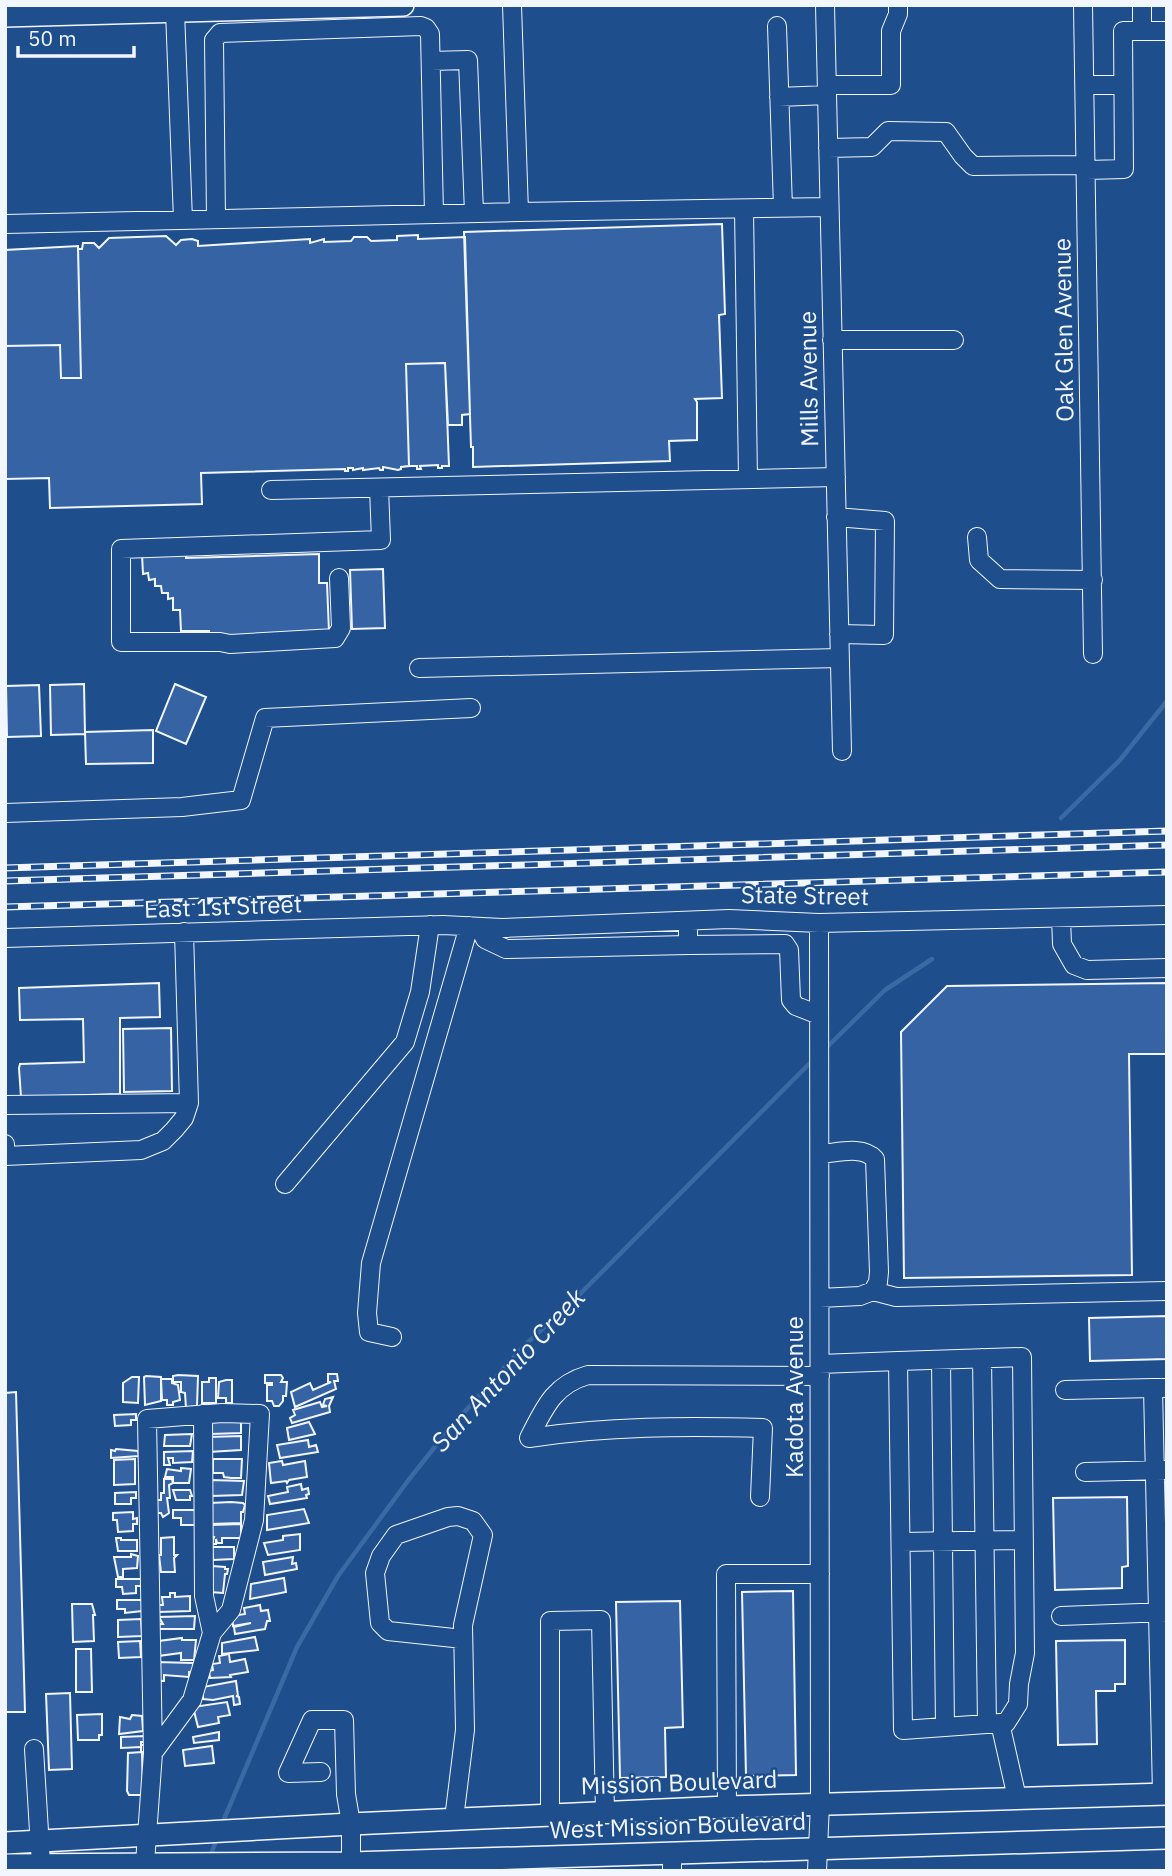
<svg xmlns="http://www.w3.org/2000/svg" width="1172" height="1876" font-family="'IBM Plex Sans',sans-serif">
	<rect width="100%" height="100%" fill="#1f4e8c"/>
	<g fill="none" stroke-linecap="round" stroke-linejoin="round">
		<!-- stream -->
		<path stroke="#3b69a3" stroke-width="4.5" d="M1061,818L1120,760L1167,701
			M826,1048L885,990L932,959
			M222,1824L297,1647L338,1576L407,1482L449,1429L526,1344L581,1293L814,1059
			M210,1857L217,1838"/>
	</g>
	<!-- building -->
	<path fill="#3563a3" stroke="#f2f6ff" stroke-width="2" d="M722,224L725,314L719,315L722,398L695,399L697,402V440L669,441L670,461L473,467V447H471L464,232Z
		M418,235V239L465,237L470,414L462,415V425H448L445,363L406,364L409,466L401,467V469L398,470L383,467V470H380L379,468L363,470V468L353,470V468H348V471H345V469L201,473L202,504L50,508L49,478L5,479V346L60,345L61,378H81L78,249H82L83,243H94L99,248L109,238L166,236L176,245L181,240L192,239L198,241V246L310,239V243L324,239V242L351,241L354,237H367L371,241L397,240V236Z
		M78,246L81,378H61L60,345L5,346V250Z
		M445,363L449,466H442V468H438V465L420,466L421,469H417V466H409L406,364Z
		M186,554V558L319,554V583H327L329,632L209,636V631H181L180,610H173V598L168,599V593H162L161,586H155V579L149,580L148,573L143,574L142,555Z
		M383,569L385,628L352,629L350,570Z
		M84,684L85,734L51,735L50,685Z
		M175,684L206,697L186,744L156,731Z
		M39,685L41,736L7,737L6,686Z
		M153,730V763L86,764L85,732Z
		M159,983L160,1017L120,1018V1094L21,1097L19,1068L20,1064L84,1062L83,1019L20,1020L19,988Z
		M1167,983V1054H1129L1132,1275L904,1278L901,1032L947,986Z
		M171,1028L172,1091L124,1092L123,1029Z
		M1167,1316V1359L1090,1361L1089,1318Z
		M328,1374H337L338,1381H334L336,1389L295,1407L291,1392L310,1383L313,1390L331,1382H328Z
		M178,1375L198,1376L197,1406L186,1408L185,1393L181,1392V1382H173V1376Z
		M265,1375H281L283,1378L281,1382H287L286,1396H283V1401L279,1406H274L272,1401H267V1385H272V1383H265Z
		M146,1376L161,1377V1401L145,1405L144,1377Z
		M132,1377H139L138,1403L123,1402V1383Z
		M209,1378H216V1403H202V1382H209Z
		M161,1379H172V1383L178,1385L180,1400L173,1402V1405H167V1400H162Z
		M226,1380H232V1403H226V1398H218L219,1382Z
		M16,1392L25,1712H5V1393Z
		M333,1397L329,1406L330,1412L292,1423L290,1418L295,1415L293,1410L320,1402L322,1407L327,1406L323,1405L325,1399Z
		M136,1414V1420H131V1425L115,1426L114,1415Z
		M241,1420V1433L211,1434V1421Z
		M309,1422L315,1434L289,1440L287,1428Z
		M192,1434L190,1446H164L165,1435Z
		M241,1436V1450L209,1452L208,1437Z
		M308,1440L309,1447L316,1445L318,1452L280,1458L277,1445Z
		M116,1449L138,1451L139,1456L111,1458V1450L115,1451Z
		M193,1451L192,1462L173,1463V1458H168L170,1465H164V1452Z
		M135,1459V1484L114,1485V1460Z
		M213,1459H242L241,1478H231L224,1477L223,1473H213Z
		M282,1461L283,1465L305,1461L307,1477L289,1480L287,1483L286,1481L271,1483L269,1463Z
		M181,1468L191,1469L189,1483H173V1477H165L167,1469L181,1471Z
		M164,1479H172L173,1483L169,1485L170,1498H167L169,1513L163,1517L161,1513H157V1500H161V1493H164Z
		M210,1480L244,1481L242,1495L211,1496Z
		M301,1484L302,1490L308,1488L309,1494L306,1495L307,1498L270,1504L268,1496L288,1492L287,1487Z
		M173,1490H190L192,1496H190V1500H176Z
		M136,1492V1498H131V1504H115V1493Z
		M1127,1497L1128,1566L1122,1567V1588L1055,1590L1053,1498Z
		M231,1502L243,1503L245,1505L243,1512H241V1523L210,1524V1503Z
		M304,1509L309,1523L267,1530V1515Z
		M173,1510H196L195,1525H181V1518H173Z
		M133,1512V1519L137,1518V1524H133V1531L118,1532L117,1520H113V1513Z
		M241,1524V1538H222V1543H217L216,1539V1544H212L214,1537H211V1525Z
		M300,1534V1550L268,1555L264,1543L283,1540V1536Z
		M174,1537V1555H177L174,1558L175,1572H161L159,1555H161V1538Z
		M116,1538H121V1540H137V1551H118Z
		M212,1547H234V1559L213,1560Z
		M131,1554L138,1556L137,1568L123,1569V1577H118L114,1557H131Z
		M293,1557L292,1564L296,1563L297,1569L265,1575L263,1562Z
		M212,1566L225,1567V1569H228L227,1574H225L223,1593L210,1592Z
		M284,1578L286,1592L250,1599L251,1584Z
		M116,1579H143V1586H136V1593L123,1594L122,1587H116Z
		M793,1591L796,1775L746,1776L742,1592Z
		M170,1593H175V1597L190,1596V1611L159,1612V1605H163L162,1597H170Z
		M117,1600H143L142,1611L125,1613V1609H117Z
		M680,1601L683,1727L665,1728L666,1777L620,1778L616,1602Z
		M72,1604H92L95,1615H93L94,1641L73,1642Z
		M260,1605L261,1611L268,1610L270,1621H267L265,1629L235,1634L234,1627L251,1623L233,1626L232,1616L245,1614L244,1608Z
		M195,1616L194,1629H159V1624H163L159,1617Z
		M141,1619L142,1636L118,1637V1620Z
		M255,1637L258,1650L222,1654V1643Z
		M182,1638V1640H196L194,1660H181V1653L158,1656L159,1641Z
		M1125,1640V1684H1115V1691H1096L1097,1744L1058,1745L1056,1641Z
		M140,1641L141,1657L119,1658L118,1642Z
		M76,1649H91L92,1692H76Z
		M229,1654L230,1662L245,1659L248,1672L230,1675L231,1677L210,1678L209,1671L213,1670L212,1664L220,1663L219,1656Z
		M156,1662L193,1663V1671L189,1672V1677L164,1675V1681H158Z
		M236,1681L238,1696H236L239,1697L240,1704L234,1705L233,1696L213,1700L203,1699V1687Z
		M70,1693L72,1769L49,1770L46,1694Z
		M227,1702L230,1715L218,1717L219,1723L198,1727L193,1707Z
		M102,1714V1735H99V1740H78L77,1715Z
		M132,1715L142,1716L143,1731L119,1734L120,1717L130,1719Z
		M219,1732V1740L194,1743L193,1737Z
		M145,1736V1742H141V1745H145L146,1752H141V1747L121,1748V1737Z
		M212,1746L214,1763L185,1766L183,1750Z
		M142,1752L143,1795H129L127,1791L128,1753Z"/>
	<g fill="none" stroke-linecap="round" stroke-linejoin="round">
		<defs>
			<path id="minor" d="M512,5L519,212L829,207
				M825,5L842,751
				M1083,5L1093,654
				M1142,5V31
				M175,11L183,220
				M777,26L783,208
				M431,61L468,60L474,213
				M827,85H891V31L898,14V5
				M1085,85H1123
				M779,97L827,95
				M828,148L872,147L888,131L946,132L963,156L973,166L1086,165
				M1087,170L1124,169L1123,31H1167
				M744,209L748,479
				M216,219L214,40L220,33L421,26L426,28L430,34L434,214
				M5,224L519,212
				M832,340H954
				M271,490L836,477
				M836,517L885,521L884,635L839,634
				M977,537L979,560L1000,579L1093,580
				M339,578L341,628L335,638L230,644L220,642H121V549L381,540L379,488
				M419,668L840,658
				M5,813L182,807L241,800L265,718L471,708
				M1061,918L1062,944L1074,965L1087,970L1167,968
				M479,927L485,939L506,949L688,945V921
				M5,938L443,925L502,928L729,919L819,923L1167,915
				M688,945L785,944L789,950L791,1000L796,1006L819,1015
				M5,1105L189,1103
				M5,1144V1156L141,1150L163,1141L174,1130L184,1118L189,1103L184,932
				M820,1154C837,1153 862,1145 875,1159L879,1272L878,1282L873,1291L860,1296L820,1298
				M285,1184L405,1042L420,992L430,925
				M873,1291L896,1297L1167,1291
				M392,1337L369,1332L367,1313L371,1263L469,926
				M982,1358L987,1724
				M941,1360L945,1727
				M820,1364L898,1361
				M1065,1390L1153,1388
				M203,1414L204,1596L212,1633
				M1085,1472L1166,1470
				M760,1497L763,1428C685,1426 607,1426 529,1438C544,1409 553,1385 588,1375L820,1376
				M901,1542L1024,1540
				M1061,1616L1167,1612
				M1000,1723L903,1730L898,1361L1022,1357L1025,1653L1019,1684L1018,1704L1006,1723H1000L1017,1798
				M34,1749L41,1864
				M321,1772L288,1773L312,1720H344L346,1794L351,1824V1871
				M1162,1794L1153,1388H1167
				M727,1807L726,1574H820
				M550,1815V1621L601,1620L605,1813
				M454,1819L465,1730L463,1625L483,1535L473,1521L458,1516L448,1517L396,1535L381,1556L375,1573L380,1623L388,1631L463,1639
				M672,1852V1871
				M145,1863L153,1753L147,1419L222,1413L260,1414L254,1520L231,1610L212,1633L192,1700L153,1753
				M817,1871L820,1804L819,923"/>
			<path id="major" d="M5,16L403,5
				M5,1843L351,1824L727,1807L1167,1794
				M5,1865L351,1863L1167,1838"/>
		</defs>
		<!-- minor casing -->
		<use href="#minor" stroke="#f2f6ff" stroke-width="20"/>
		<!-- major casing -->
		<use href="#major" stroke="#f2f6ff" stroke-width="24"/>
		<!-- minor -->
		<use href="#minor" stroke="#1f4e8c" stroke-width="18"/>
		<!-- major -->
		<use href="#major" stroke="#1f4e8c" stroke-width="21"/>
		<defs>
			<path id="rail" d="M5,868L1167,831
				M5,881L1167,845
				M5,907L1167,872"/>
		</defs>
		<!-- rail casing -->
		<use href="#rail" stroke="#f2f6ff" stroke-width="7"/>
		<!-- rail -->
		<use href="#rail" stroke="#1f4e8c" stroke-width="4.5" stroke-dasharray="13" stroke-linecap="butt"/>
	</g>
	<g text-anchor="middle" stroke-width="5" stroke-linejoin="round" paint-order="stroke">
		<!-- street labels -->
		<g font-size="24" fill="#f2f6ff" stroke="#1f4e8c">
			<text transform="translate(1064 330) rotate(-91)" y="8">Oak Glen Avenue</text>
			<text transform="translate(809 379) rotate(-91)" y="8">Mills Avenue</text>
			<text transform="translate(805 896) rotate(1)" y="8">State Street</text>
			<text transform="translate(223 907) rotate(-2)" y="8">East 1st Street</text>
			<text transform="translate(795 1397) rotate(-90)" y="8">Kadota Avenue</text>
			<text transform="translate(679 1783) rotate(-2)" y="8">Mission Boulevard</text>
			<text transform="translate(678 1826) rotate(-2)" y="8">West Mission Boulevard</text>
		</g>
		<!-- water labels -->
		<g font-size="26" font-style="italic" fill="#f2f6ff" stroke="#1f4e8c">
			<text transform="translate(508 1370) rotate(-47)" y="9">San Antonio Creek</text>
		</g>
	</g>
	<!-- border -->
	<rect width="1172" height="1876" fill="none" stroke="#f2f6ff" stroke-width="14"/>
	<!-- scale -->
	<path d="M18 46v10h116v-10" fill="none" stroke="#f2f6ff" stroke-width="3.5"/>
	<text x="28" y="46" font-size="21" fill="#f2f6ff" stroke="#1f4e8c" stroke-width="5" paint-order="stroke">50 m</text>
</svg>
